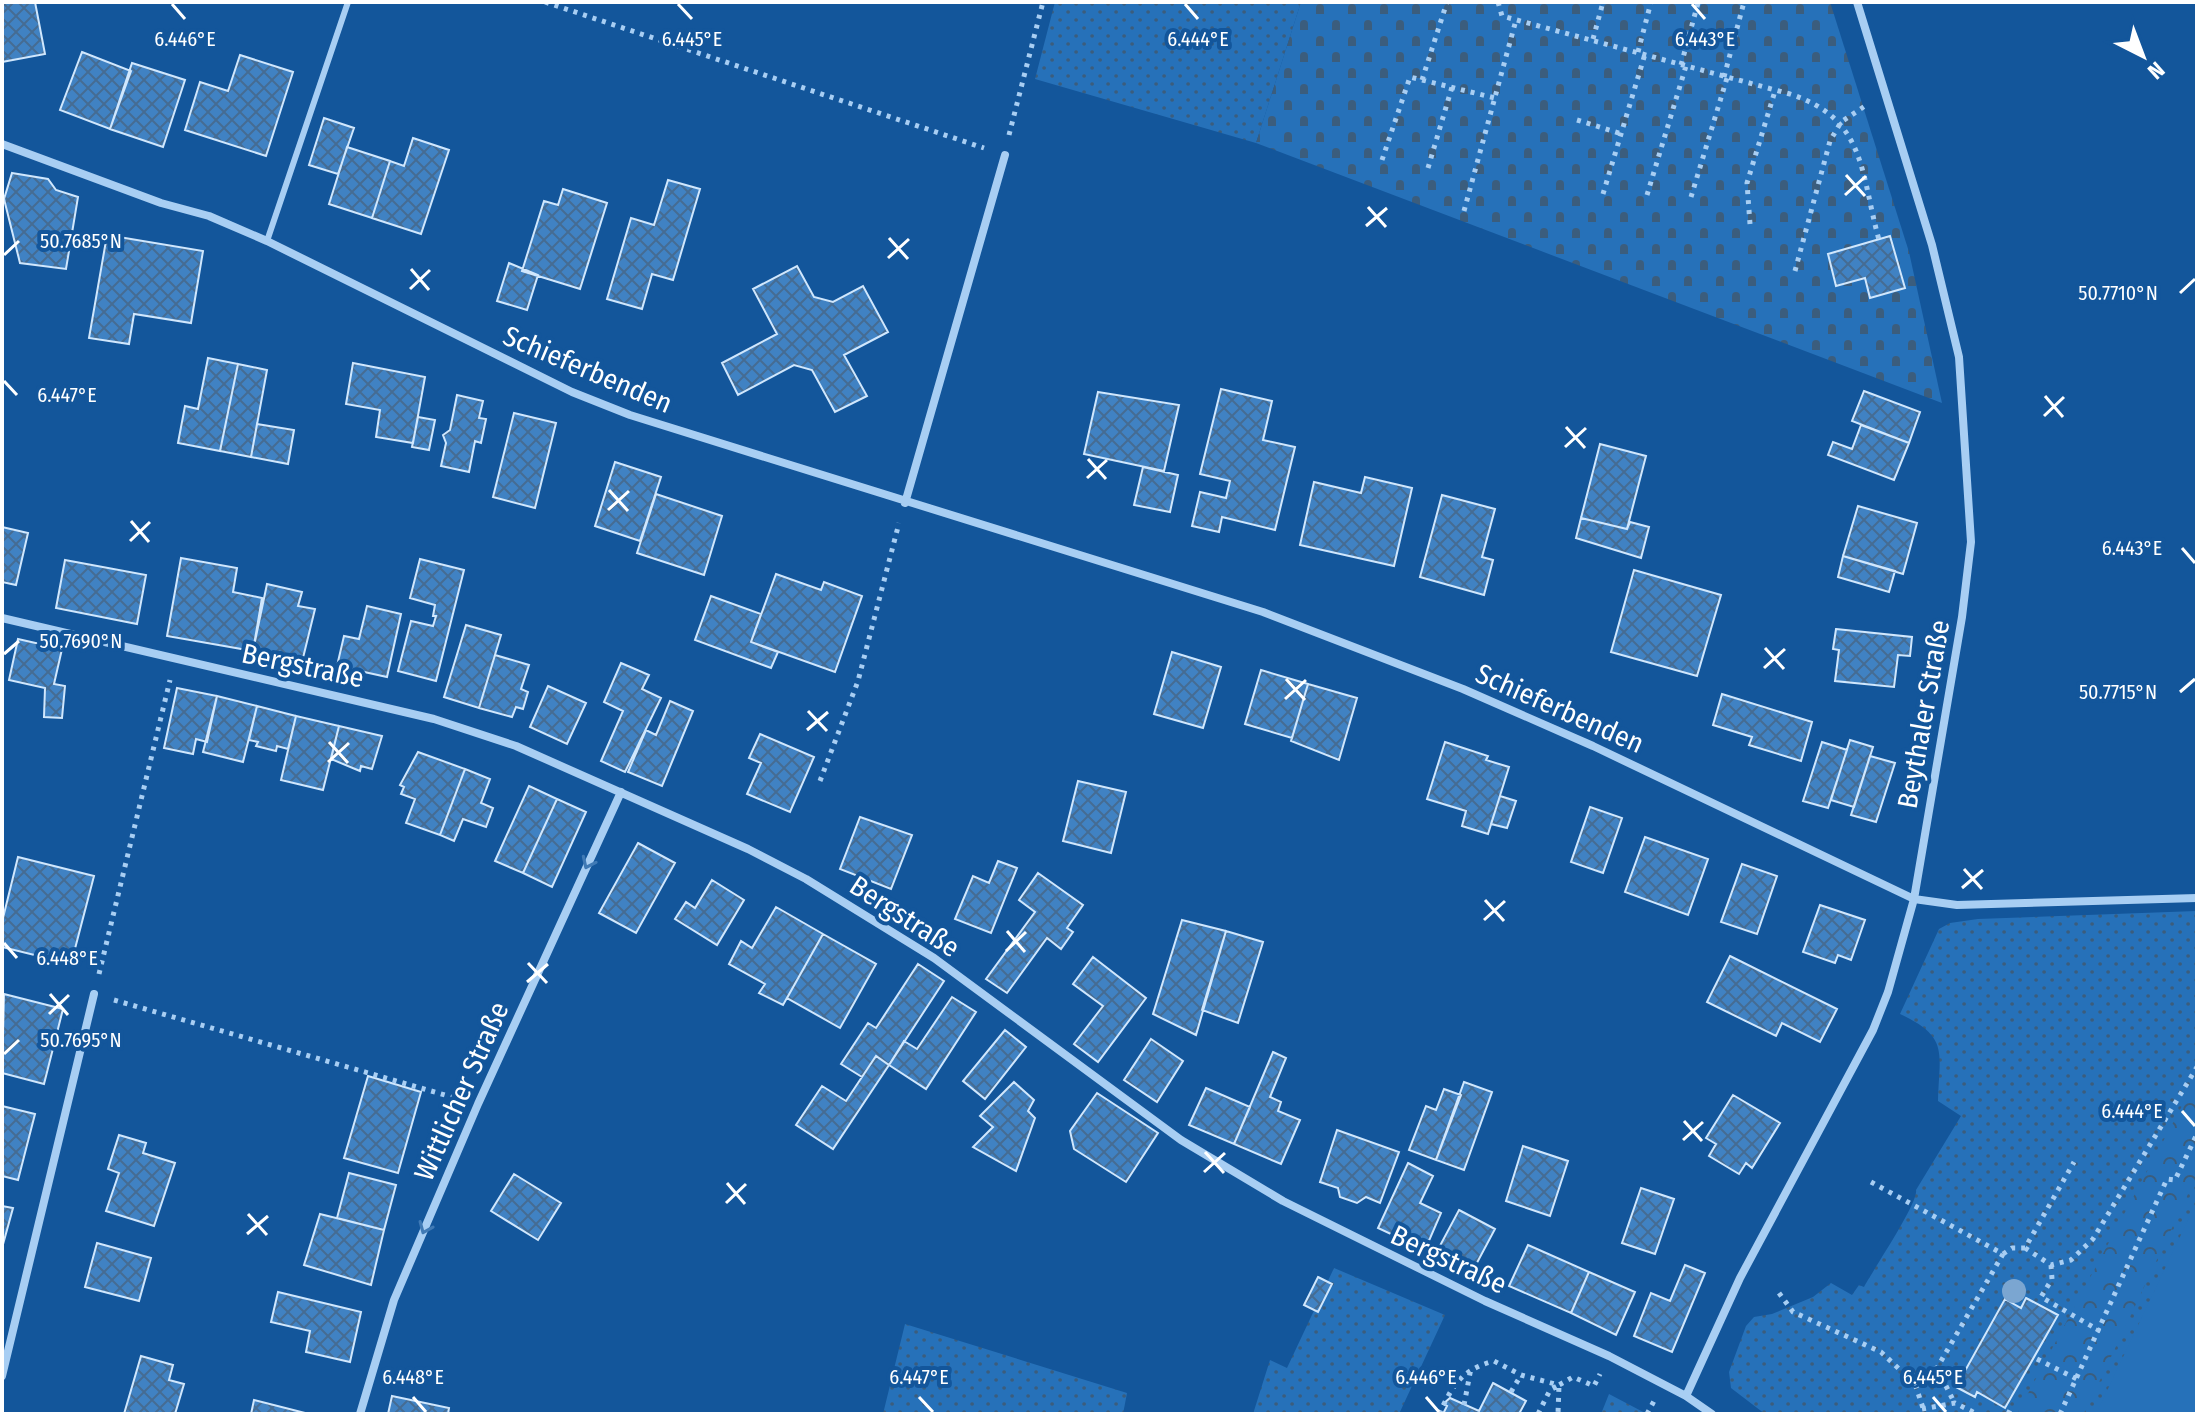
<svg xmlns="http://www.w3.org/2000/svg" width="2199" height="1416" font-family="'Fira Sans Condensed',sans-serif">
	<defs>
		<pattern id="grass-dots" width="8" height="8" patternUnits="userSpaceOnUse" patternTransform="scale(2)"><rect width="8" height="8" fill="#2671b9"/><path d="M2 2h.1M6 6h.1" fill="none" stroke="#3b5d7d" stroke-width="1.8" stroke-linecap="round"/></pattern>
		<pattern id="forest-crowns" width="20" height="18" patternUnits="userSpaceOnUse" patternTransform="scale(2)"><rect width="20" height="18" fill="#2671b9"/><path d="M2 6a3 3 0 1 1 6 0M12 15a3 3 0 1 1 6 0" fill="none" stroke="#3b5d7d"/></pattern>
		<pattern id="cemetery-stones" width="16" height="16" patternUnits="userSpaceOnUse" patternTransform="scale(2)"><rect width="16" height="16" fill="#2671b9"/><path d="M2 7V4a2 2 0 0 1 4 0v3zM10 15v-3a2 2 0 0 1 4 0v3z" fill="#3b5d7d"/></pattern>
		<pattern id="building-cross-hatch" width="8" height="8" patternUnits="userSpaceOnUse" patternTransform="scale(2)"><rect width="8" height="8" fill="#4082c3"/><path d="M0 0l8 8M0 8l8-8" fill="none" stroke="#456c93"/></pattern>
	</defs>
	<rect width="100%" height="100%" fill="#13569b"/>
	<!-- grass -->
	<path fill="url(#grass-dots)" d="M1055,2H1301L1256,143L1035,79Z
		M2197,911V1414H1765L1731,1388L1729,1372L1746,1326L1754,1317L1772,1314L1813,1297L1831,1283L1852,1295L1859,1285L1864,1287C1873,1270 1919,1202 1916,1190L1961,1116L1938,1101C1939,1053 1950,1037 1900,1014L1939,929L1950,923L1978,919Z
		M1334,1268L1445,1315L1399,1414H1253L1270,1360L1287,1368Z
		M905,1324L1127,1393L1123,1414H883Z
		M1609,1394L1647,1414H1601Z"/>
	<!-- forest -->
	<path fill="url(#forest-crowns)" d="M2197,1078V1175L2084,1414H2017Z"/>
	<!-- cemetery -->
	<path fill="url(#cemetery-stones)" d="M1301,2H1830L1909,252L1942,403L1256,143Z"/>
	<!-- garden -->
	<path fill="#2671b9" d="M2197,1201V1414H2096Z"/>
	<!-- building -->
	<path fill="url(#building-cross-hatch)" stroke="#d0e7fd" stroke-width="2" d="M2,2H35L45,54L2,62Z
		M82,52L131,71L110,129L60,110Z
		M240,55L293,72L266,156L185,130L200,82L228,91Z
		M132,63L185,80L163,147L110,129Z
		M324,118L354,128L338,174L309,165Z
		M413,138L449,150L421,234L372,218L390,161L404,166Z
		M347,147L390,161L372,218L329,204Z
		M12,173L48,179L56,190L78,197L66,269L20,263L4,199Z
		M668,180L700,189L673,280L652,274L642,309L607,299L631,218L654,225Z
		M563,189L607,203L580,289L522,271L544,201L558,205Z
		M107,235L203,251L191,323L134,314L129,344L89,338Z
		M1890,236L1905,288L1870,298L1865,278L1836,286L1828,254Z
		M509,263L538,275L527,310L497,301Z
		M797,266L814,297L833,302L863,286L888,332L844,355L867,396L835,412L812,370L794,365L738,395L722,363L777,334L753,289Z
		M208,358L238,364L220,451L178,443L185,406L198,409Z
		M353,363L425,377L413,443L376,437L380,410L346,404Z
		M238,364L267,370L251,457L220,451Z
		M1221,389L1272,401L1263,440L1295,447L1275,530L1222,517L1219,532L1192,526L1200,492L1226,498L1230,481L1200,474Z
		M1864,391L1920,412L1909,443L1852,421Z
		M1098,392L1179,405L1164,471L1084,454Z
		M457,395L483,401L479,418L486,419L481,443L475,441L469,472L441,466L446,443L443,435L450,430Z
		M514,413L556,423L535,508L493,497Z
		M418,417L435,420L429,450L412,447Z
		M257,424L294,430L288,464L251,457Z
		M1861,425L1909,443L1894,480L1828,455L1833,442L1852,449Z
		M1600,444L1646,456L1627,529L1581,518Z
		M615,462L661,477L640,541L595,526Z
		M1143,467L1178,475L1170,512L1134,505Z
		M1365,477L1412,488L1394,566L1300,545L1314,482L1361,493Z
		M656,494L722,516L704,575L637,553Z
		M1442,495L1495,509L1482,557L1493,560L1484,595L1420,577Z
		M1858,506L1917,523L1903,574L1843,556Z
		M1581,518L1627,529L1630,522L1649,527L1641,558L1576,538Z
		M2,527L28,533L16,585L2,582Z
		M1843,556L1895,571L1889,592L1838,577Z
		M181,558L237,568L233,592L262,598L253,651L167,636Z
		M420,559L464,570L436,681L398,671L411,621L433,626L436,616H433L435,605L410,598Z
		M65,560L146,575L137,624L56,608Z
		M1634,570L1721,595L1697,676L1611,652Z
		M776,574L821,590L824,582L862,596L835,672L751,642Z
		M267,584L302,592L298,606L315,609L302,662L253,651Z
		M711,596L761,614L751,642L778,652L771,668L695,640Z
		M367,606L401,614L387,677L337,666L344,636L359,639Z
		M466,625L501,635L479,708L444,697Z
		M1836,629L1912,637L1910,656L1898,655L1894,687L1835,681L1839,650L1833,649Z
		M18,639L62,649L54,684L65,686L62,718L44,717L45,688L9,680Z
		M1172,652L1221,667L1203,728L1154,714Z
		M495,655L529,665L521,689L528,692L523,709L516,707L512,717L479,708Z
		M621,663L649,675L642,689L661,698L625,772L601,761L623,711L604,702Z
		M1261,670L1308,684L1292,738L1245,724Z
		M1308,684L1357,698L1339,760L1291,741Z
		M548,686L586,703L567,744L530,727Z
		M177,688L217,696L207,742L196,739L193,754L164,748Z
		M1722,694L1812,722L1801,761L1749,745L1752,737L1713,725Z
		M217,696L257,706L243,762L203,752Z
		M670,701L693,711L662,786L628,772L646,730L656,735Z
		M257,706L296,716L288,749L277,746L276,751L256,746L258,742L249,740Z
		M296,716L339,726L323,790L281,780Z
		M339,726L382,736L372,769L361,766L360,771L331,759Z
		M760,734L814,757L790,812L747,794L761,763L749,758Z
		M1850,740L1873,747L1854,807L1831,800Z
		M1445,742L1488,756L1486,760L1509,767L1488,834L1462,826L1466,811L1427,799Z
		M1822,742L1847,750L1828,808L1803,801Z
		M418,752L465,769L440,835L406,823L415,799L401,794L404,787L400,785Z
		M1870,756L1895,763L1876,822L1851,815Z
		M465,769L490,779L481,803L493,808L486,827L463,819L454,841L440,835Z
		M1078,781L1126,792L1111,853L1063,841Z
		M529,786L557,799L523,873L495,861Z
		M1500,796L1516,801L1507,828L1491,824Z
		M557,799L586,812L552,887L523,873Z
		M1590,807L1622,818L1603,873L1571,862Z
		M860,817L912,835L891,889L840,869Z
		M1645,837L1708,859L1688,915L1625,892Z
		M638,843L675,863L636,933L599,913Z
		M18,857L94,876L71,964L2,947V922Z
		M998,861L1017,868L991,933L955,919L973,876L989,883Z
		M1742,864L1777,876L1757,934L1721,922Z
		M1038,873L1083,905L1067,928L1073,932L1061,949L1047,938L1007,993L986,979L1035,912L1019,900Z
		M712,880L744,900L717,945L675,919L686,902L695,908Z
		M1820,905L1865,920L1851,960L1838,955L1835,963L1803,952Z
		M776,907L823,934L783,1005L759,993L765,984L729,964L741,941L752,948Z
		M1182,920L1226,931L1196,1035L1153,1014Z
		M1226,931L1263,942L1238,1023L1202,1010Z
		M823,934L876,964L840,1028L787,998Z
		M1730,956L1837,1009L1820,1042L1782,1023L1776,1036L1707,1002Z
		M1093,957L1146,998L1098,1062L1074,1044L1103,1006L1073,984Z
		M918,964L944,981L889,1065L876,1056L862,1077L841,1064L868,1023L876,1028Z
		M4,994L63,1009L44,1084L2,1073Z
		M952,997L976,1012L926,1089L889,1065L904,1041L917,1049Z
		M1005,1030L1026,1047L985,1099L963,1081Z
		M1151,1039L1183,1061L1157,1102L1124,1080Z
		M1273,1052L1286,1058L1270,1097L1281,1102L1278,1111L1300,1120L1281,1164L1234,1144Z
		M876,1056L889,1065L833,1149L796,1125L822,1086L846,1101Z
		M368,1076L421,1092L398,1173L344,1158Z
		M1014,1082L1034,1100L1028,1111L1035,1118L1016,1171L973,1147L993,1127L980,1116Z
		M1464,1082L1492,1092L1464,1170L1436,1160Z
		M1206,1088L1250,1107L1234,1144L1189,1125Z
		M1444,1089L1461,1095L1436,1160L1409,1150L1426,1106L1436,1110Z
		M1097,1093L1158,1133L1126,1182L1074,1149L1070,1131Z
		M1733,1095L1780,1123L1752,1168L1746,1163L1739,1174L1709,1156L1716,1144L1706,1138Z
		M2,1106L35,1114L18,1180L2,1176Z
		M1337,1130L1399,1152L1380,1203L1366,1197L1357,1203L1340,1197L1338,1188L1320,1182Z
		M119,1135L146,1143L143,1153L175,1163L154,1226L106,1211L119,1173L108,1169Z
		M1523,1146L1568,1161L1550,1216L1506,1201Z
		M1408,1163L1433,1176L1420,1203L1441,1213L1425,1250L1378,1228Z
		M349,1173L396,1185L384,1230L337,1218Z
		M514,1174L561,1203L538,1240L491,1211Z
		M1641,1188L1674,1199L1655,1254L1622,1243Z
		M2,1206L13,1208L2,1248Z
		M1459,1210L1495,1229L1471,1274L1435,1255Z
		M320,1214L384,1230L371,1285L304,1265Z
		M97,1243L151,1258L139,1301L85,1287Z
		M1528,1245L1589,1272L1571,1313L1509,1286Z
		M1685,1265L1705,1273L1672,1352L1634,1336L1651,1293L1670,1301Z
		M1589,1272L1635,1292L1616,1335L1571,1313Z
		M1318,1277L1332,1284L1318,1312L1304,1305Z
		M278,1292L361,1312L350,1362L306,1352L310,1331L271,1322Z
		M2026,1298L2058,1315L2005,1408L1977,1392L1975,1397L1956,1387L2005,1299L2021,1308Z
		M141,1356L173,1365L169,1380L184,1384L175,1414H124Z
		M1493,1383L1526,1401L1519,1414H1443L1447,1406L1443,1404L1450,1398L1479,1411Z
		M392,1396L449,1408L448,1414H388Z
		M254,1400L309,1414H251Z"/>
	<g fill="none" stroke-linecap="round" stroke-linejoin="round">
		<!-- path -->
		<path stroke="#a8cef3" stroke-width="5" stroke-dasharray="4 6" stroke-linecap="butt" d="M545,2L984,148
			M1498,2L1502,16L1790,94C1866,119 1860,171 1879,240
			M1593,39L1603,2
			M1638,52L1651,2
			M1681,65L1698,3
			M1724,77L1744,2
			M1422,80L1447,2
			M1577,120L1622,134
			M1009,135L1043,2
			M1382,160L1410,77L1495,98
			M1428,168L1452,87
			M1603,194L1645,54
			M1647,195L1686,66
			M1691,197L1727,78
			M1464,211L1516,20
			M1750,224L1747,183L1775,91
			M1795,271L1830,141L1841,122L1868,104
			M820,781L858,681L899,523
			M99,974L170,680
			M114,1000L459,1099
			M1871,1182L2003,1254L1937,1368L1915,1384L1925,1414
			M2025,1248L2051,1265L2071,1260L2093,1239L2197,1067
			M2003,1254L2012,1248H2025L2074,1162
			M2051,1265L2052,1279L2041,1297L2100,1331
			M1779,1293L1793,1312L1881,1352L1915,1384
			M2037,1359L2077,1379
			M1937,1368L1954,1402
			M1511,1392L1521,1375
			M1464,1405L1471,1368
			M1922,1409L1955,1403L1977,1414
			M1439,1414C1453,1385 1461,1370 1494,1361L1521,1375L1559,1385L1573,1377L1594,1386L1600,1374
			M1538,1414L1550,1390L1559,1385L1558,1414
			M1647,1414L1654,1401
			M2008,1414L2010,1410
			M2060,1414L2167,1179L2175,1180L2197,1134"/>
		<!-- lane -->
		<path stroke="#a8cef3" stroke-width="6" d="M267,241L348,2"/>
		<!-- street -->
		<path stroke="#a8cef3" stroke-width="8" d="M2,144L161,203L209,216L267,241L572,392L630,415L1263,612L1463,689L1593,746L1914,899L1957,905L2197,898
			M905,503L1005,155
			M2,618L434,719L516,746L748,849L806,879L934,958L1181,1140L1283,1201L1485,1301L1609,1356L1686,1396L1712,1414
			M2,1376L94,994
			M1686,1396L1740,1278L1873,1030L1888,992L1914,899L1962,617L1971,542L1959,357L1932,245L1857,2
			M360,1414L394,1300L478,1104L621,792"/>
	</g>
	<!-- trees -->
	<circle fill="#7ba6d1" cx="2014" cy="1291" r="12"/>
	<!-- one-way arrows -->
	<defs><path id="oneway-chevron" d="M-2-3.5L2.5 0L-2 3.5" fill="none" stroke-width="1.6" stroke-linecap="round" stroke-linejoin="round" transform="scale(2)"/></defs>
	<g stroke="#407ab5">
		<use href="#oneway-chevron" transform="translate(588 863) rotate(115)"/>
		<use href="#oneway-chevron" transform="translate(425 1228) rotate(113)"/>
	</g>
	<!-- ticks -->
	<path fill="none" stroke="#fff" stroke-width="3" d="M172,4L185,19M678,4L692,19M1185,4L1198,19M1692,4L1705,19M1846,175L1865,196M1845,195L1866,176M1368,207L1386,227M1366,226L1387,208M889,238L908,259M4,255L19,241M888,258L909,239M411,269L429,290M410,289L430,270M2180,293L2195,279M4,381L17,395M2045,396L2063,417M2044,416L2064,397M1566,427L1585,448M1565,447L1586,428M1088,459L1106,479M1087,478L1107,460M609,490L628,511M608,510L629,491M131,521L149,542M130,541L150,522M2182,548L2195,563M1765,648L1784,669M4,654L19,641M1764,668L1785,649M1286,679L1305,700M2180,692L2195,679M1285,699L1306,680M808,711L827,731M807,730L828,712M329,742L348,763M328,762L349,743M1964,869L1982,889M1962,888L1983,870M1485,900L1504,921M1484,920L1505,901M1007,931L1025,952M4,943L17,958M1006,951L1026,932M528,963L547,983M527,982L548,964M50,994L68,1015M49,1014L69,995M4,1054L19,1040M2182,1111L2195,1126M1684,1121L1702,1141M1683,1140L1703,1122M1205,1152L1224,1173M1204,1172L1225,1153M727,1183L745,1204M726,1203L746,1184M248,1214L267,1235M247,1234L268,1216M413,1397L426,1412M919,1397L933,1412M1426,1397L1439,1412M1933,1397L1946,1412"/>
	<g text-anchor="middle" stroke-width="8" stroke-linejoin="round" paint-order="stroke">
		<!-- street labels -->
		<g font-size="28" fill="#fff" stroke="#13569b">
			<text transform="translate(588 369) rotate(23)" y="10">Schieferbenden</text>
			<text transform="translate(303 665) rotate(12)" y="10">Bergstraße</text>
			<text transform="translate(1560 708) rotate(24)" y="10">Schieferbenden</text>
			<text transform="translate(1923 714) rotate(-80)" y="10">Beythaler Straße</text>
			<text transform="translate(905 916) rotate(33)" y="10">Bergstraße</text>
			<text transform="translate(461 1091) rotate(-66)" y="10">Wittlicher Straße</text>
			<text transform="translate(1449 1259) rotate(25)" y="10">Bergstraße</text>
		</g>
	</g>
	<g font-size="20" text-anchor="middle" fill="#fff" stroke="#13569b" stroke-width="8" stroke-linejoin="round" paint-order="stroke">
		<text x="185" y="46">6.446°E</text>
		<text x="692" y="46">6.445°E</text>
		<text x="1198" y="46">6.444°E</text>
		<text x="1705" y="46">6.443°E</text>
		<text x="81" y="248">50.7685°N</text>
		<text x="2118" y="300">50.7710°N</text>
		<text x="67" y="402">6.447°E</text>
		<text x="2132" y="555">6.443°E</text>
		<text x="81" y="648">50.7690°N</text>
		<text x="2118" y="699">50.7715°N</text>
		<text x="67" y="965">6.448°E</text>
		<text x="81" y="1047">50.7695°N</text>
		<text x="2132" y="1118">6.444°E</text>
		<text x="413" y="1384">6.448°E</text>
		<text x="919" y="1384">6.447°E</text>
		<text x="1426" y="1384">6.446°E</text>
		<text x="1933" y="1384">6.445°E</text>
	</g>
	<!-- border -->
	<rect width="2199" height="1416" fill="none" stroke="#ffffff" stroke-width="8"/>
	<!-- north arrow -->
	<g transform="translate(2143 56) rotate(138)" stroke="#13569b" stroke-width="6" paint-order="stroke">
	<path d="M0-6L14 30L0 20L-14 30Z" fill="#ffffff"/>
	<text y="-12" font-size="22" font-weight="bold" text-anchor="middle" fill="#ffffff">N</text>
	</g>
</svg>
